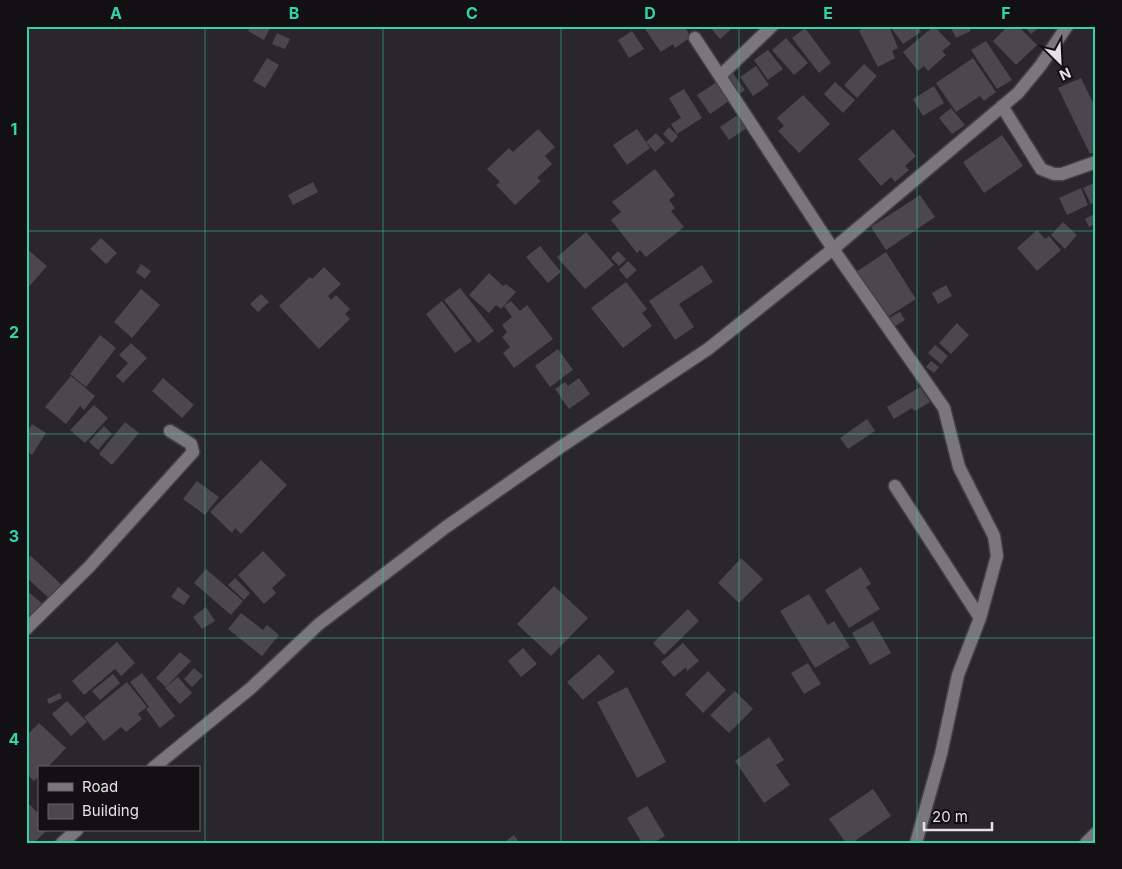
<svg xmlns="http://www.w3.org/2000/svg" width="1122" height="869" font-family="Inter,sans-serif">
	<rect width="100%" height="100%" fill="#2b262d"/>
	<!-- building -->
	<path fill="#4c474f" d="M251,26H271L264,40L248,31Z
		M643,26H684L691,37L675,48L673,44L661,52Z
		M709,26H735L720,39Z
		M867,26H889L898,48L892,51L895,58L878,67L859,31Z
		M890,26H918L921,32L903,44Z
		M934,26L951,44L942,51L946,55L928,71L924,66L918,71L903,52Z
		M950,26H968L971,31L956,38Z
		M1008,26H1018L1037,45L1016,65L993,41Z
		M1024,26H1041L1031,34Z
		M805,28L831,63L819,73L792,38Z
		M632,31L644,49L629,58L618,40Z
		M277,33L290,39L285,49L272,44Z
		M786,38L808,63L794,75L772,50Z
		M986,41L1012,80L997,89L971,50Z
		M768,50L783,69L768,80L754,60Z
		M267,58L279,65L265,88L253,81Z
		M973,58L996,92L984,101L980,96L956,112L936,83Z
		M864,64L877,76L857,98L844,85Z
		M756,66L769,85L753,96L740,77Z
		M732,72L745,90L710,114L697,95Z
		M1081,78L1096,109V151L1090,154L1058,88Z
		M835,82L855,100L843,113L824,94Z
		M934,86L944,103L923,116L913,99Z
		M684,89L702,118L677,134L671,124L681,118L669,98Z
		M803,95L830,124L799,153L778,131L784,126L777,118Z
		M951,108L965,125L952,134L939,118Z
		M742,112L751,125L729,140L720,127Z
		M669,127L678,136L672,143L663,134Z
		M538,129L555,147L545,156L552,164L537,178L541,181L515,205L496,185L500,182L487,169L509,148L513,152Z
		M637,129L650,148L627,165L613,145Z
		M893,129L916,156L905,166L909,170L895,182L891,177L881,186L858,159Z
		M656,133L665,143L655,152L646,142Z
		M1002,135L1023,166L984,193L963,162Z
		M655,169L675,195L669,200L675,208L671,211L684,227L646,257L640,250L637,253L611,220L621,212L612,202Z
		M313,182L318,192L293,205L288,195Z
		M1096,182V202L1091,204L1083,188Z
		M1081,188L1088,205L1067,215L1059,198Z
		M920,195L935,217L886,250L871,227Z
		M1096,213V223L1089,227L1085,219Z
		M1063,222L1077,235L1065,249L1051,235Z
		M1037,230L1045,239L1049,236L1061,250L1037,271L1017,248Z
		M586,232L614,265L585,289L557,257Z
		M101,238L117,253L106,264L90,249Z
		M540,246L561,272L548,283L526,257Z
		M26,248L47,266L26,290Z
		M618,251L626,259L619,266L611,258Z
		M886,252L916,299L886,318L856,272Z
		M628,261L637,270L627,279L619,270Z
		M141,264L151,271L145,279L136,272Z
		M702,265L713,282L679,304L694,327L675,340L649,301Z
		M324,267L341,284L328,296L331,300L336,295L350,309L345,314L350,319L319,349L279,306L310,277L312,279Z
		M489,273L503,286L506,284L516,292L501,309L496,305L489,313L469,295Z
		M626,282L647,309L642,313L652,326L623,348L591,308Z
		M946,285L952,296L938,304L932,293Z
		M460,288L494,331L478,343L444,300Z
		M141,289L160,305L132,338L114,322Z
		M261,294L269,302L258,312L250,304Z
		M442,301L472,341L455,353L426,314Z
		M511,301L520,311L527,305L553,339L514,368L503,353L510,347L502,337L507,332L502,325L512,317L504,306Z
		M900,312L905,320L892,328L887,319Z
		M957,323L969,335L951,354L939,343Z
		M100,335L116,348L86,387L70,374Z
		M131,343L147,358L123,383L116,376L128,363L119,355Z
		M935,345L948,356L941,364L928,353Z
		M558,349L573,370L550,387L535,366Z
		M931,361L939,367L934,373L926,367Z
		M71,376L95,396L84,410L80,406L66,424L45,407Z
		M163,378L194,405L182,418L152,391Z
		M579,378L590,394L569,409L555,389L565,382L568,386Z
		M920,387L930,402L915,411L912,408L894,419L887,407Z
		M94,405L108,418L85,443L70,430Z
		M867,419L875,431L848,449L840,438Z
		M125,422L139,433L112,465L99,454Z
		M32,424L46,433L32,455L26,451V432Z
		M104,426L112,434L98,450L89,442Z
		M261,460L287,485L241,534L235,528L232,533L210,512Z
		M197,481L219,497L205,515L183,499Z
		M263,551L286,575L272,588L276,593L264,604L238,575Z
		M31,556L64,587L51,600L26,577V561Z
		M741,558L763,579L739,603L718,583Z
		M861,567L871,584L866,587L880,609L849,628L825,590Z
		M206,569L243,601L231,615L194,583Z
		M235,578L250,593L244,600L228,585Z
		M554,586L588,618L551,656L517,624Z
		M178,587L190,596L184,605L171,597Z
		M26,590L45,606L33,621L26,615Z
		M809,594L828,625L834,621L850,647L815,668L780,611Z
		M206,607L215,621L202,629L193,617Z
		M688,609L699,621L664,655L653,643Z
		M241,613L263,630L267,625L279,635L262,656L228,629Z
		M873,621L891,653L870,665L852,633Z
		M117,642L135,663L121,676L115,669L84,695L72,681Z
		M683,643L699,661L687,671L686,667L674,677L661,662Z
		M523,648L537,664L521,677L508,661Z
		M180,652L191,661L166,687L156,678Z
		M599,654L615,672L583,700L567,682Z
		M808,663L821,684L804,694L791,673Z
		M194,668L203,676L192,687L184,679Z
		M708,671L726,690L703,713L685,694Z
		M142,673L175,716L160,728L146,709L149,707L130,682Z
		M113,674L120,683L100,700L92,691Z
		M178,677L192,693L180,704L165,688Z
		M127,682L147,707L138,714L142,719L126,732L121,727L104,741L84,717Z
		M627,687L666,762L637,778L597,702Z
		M735,691L753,709L729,733L710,715Z
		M60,693L62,698L49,704L47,699Z
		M67,701L87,722L71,736L52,714Z
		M39,723L66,748L47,768H39V776L34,781L26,773V736Z
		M769,737L784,760L776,765L790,785L764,803L735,761Z
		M873,789L891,816L852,843H846L829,819Z
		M26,801L39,814V830H47L34,843H26Z
		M647,806L665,836L653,843H642L627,818Z
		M514,835L520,843H503Z"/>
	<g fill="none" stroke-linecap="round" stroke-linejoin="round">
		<defs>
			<path id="street" d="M695,38L833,249L944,408L959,467L994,536L997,556L980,618L958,675L941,754L916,843
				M720,76L772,26
				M1002,106L1041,169L1054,174H1062L1096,162
				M895,486L980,618
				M26,629L89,567L193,452L191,444L170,431
				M153,768L251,688L319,624L446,527L559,448L708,349L833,249L1018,93L1041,65L1067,26
				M62,843L77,830
				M1086,843L1096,833"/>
		</defs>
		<!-- street casing -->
		<use href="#street" stroke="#454247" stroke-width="15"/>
		<!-- street -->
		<use href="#street" stroke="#7b767e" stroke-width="12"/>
	</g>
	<!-- grid -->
	<path fill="none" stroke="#32d4a9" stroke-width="1" stroke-opacity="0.55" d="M205,26V843M383,26V843M561,26V843M739,26V843M917,26V843M26,231H1096M26,434H1096M26,638H1096"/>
	<!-- border -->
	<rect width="1122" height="869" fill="none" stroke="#121013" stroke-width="55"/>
	<!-- legend -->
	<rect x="38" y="766" width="162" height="65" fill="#121013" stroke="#666468"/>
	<rect x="48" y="783" width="25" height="8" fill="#7b767e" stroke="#666468"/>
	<text x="82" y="792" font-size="15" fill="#e5e2e7">Road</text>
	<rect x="48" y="804" width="25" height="15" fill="#4c474f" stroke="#666468"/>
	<text x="82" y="816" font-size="15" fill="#e5e2e7">Building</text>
	<!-- north arrow -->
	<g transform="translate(1060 62) rotate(156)" stroke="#121013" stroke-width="4" paint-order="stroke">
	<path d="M0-4L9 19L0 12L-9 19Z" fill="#e5e2e7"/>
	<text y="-8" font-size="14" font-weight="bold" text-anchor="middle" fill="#e5e2e7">N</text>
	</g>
	<!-- scale -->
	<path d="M924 822v8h68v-8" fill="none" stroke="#e5e2e7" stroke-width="2.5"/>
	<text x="932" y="822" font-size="15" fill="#e5e2e7" stroke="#121013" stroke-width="4" paint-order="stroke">20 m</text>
	<rect x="28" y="28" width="1066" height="814" fill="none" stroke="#32d4a9" stroke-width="2"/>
	<g font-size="16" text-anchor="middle" font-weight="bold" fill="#32d4a9">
		<text x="116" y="19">A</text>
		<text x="294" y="19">B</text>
		<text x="472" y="19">C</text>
		<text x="650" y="19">D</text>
		<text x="828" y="19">E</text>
		<text x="1006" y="19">F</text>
		<text x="14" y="135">1</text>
		<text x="14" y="338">2</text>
		<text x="14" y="542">3</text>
		<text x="14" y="745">4</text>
	</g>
</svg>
